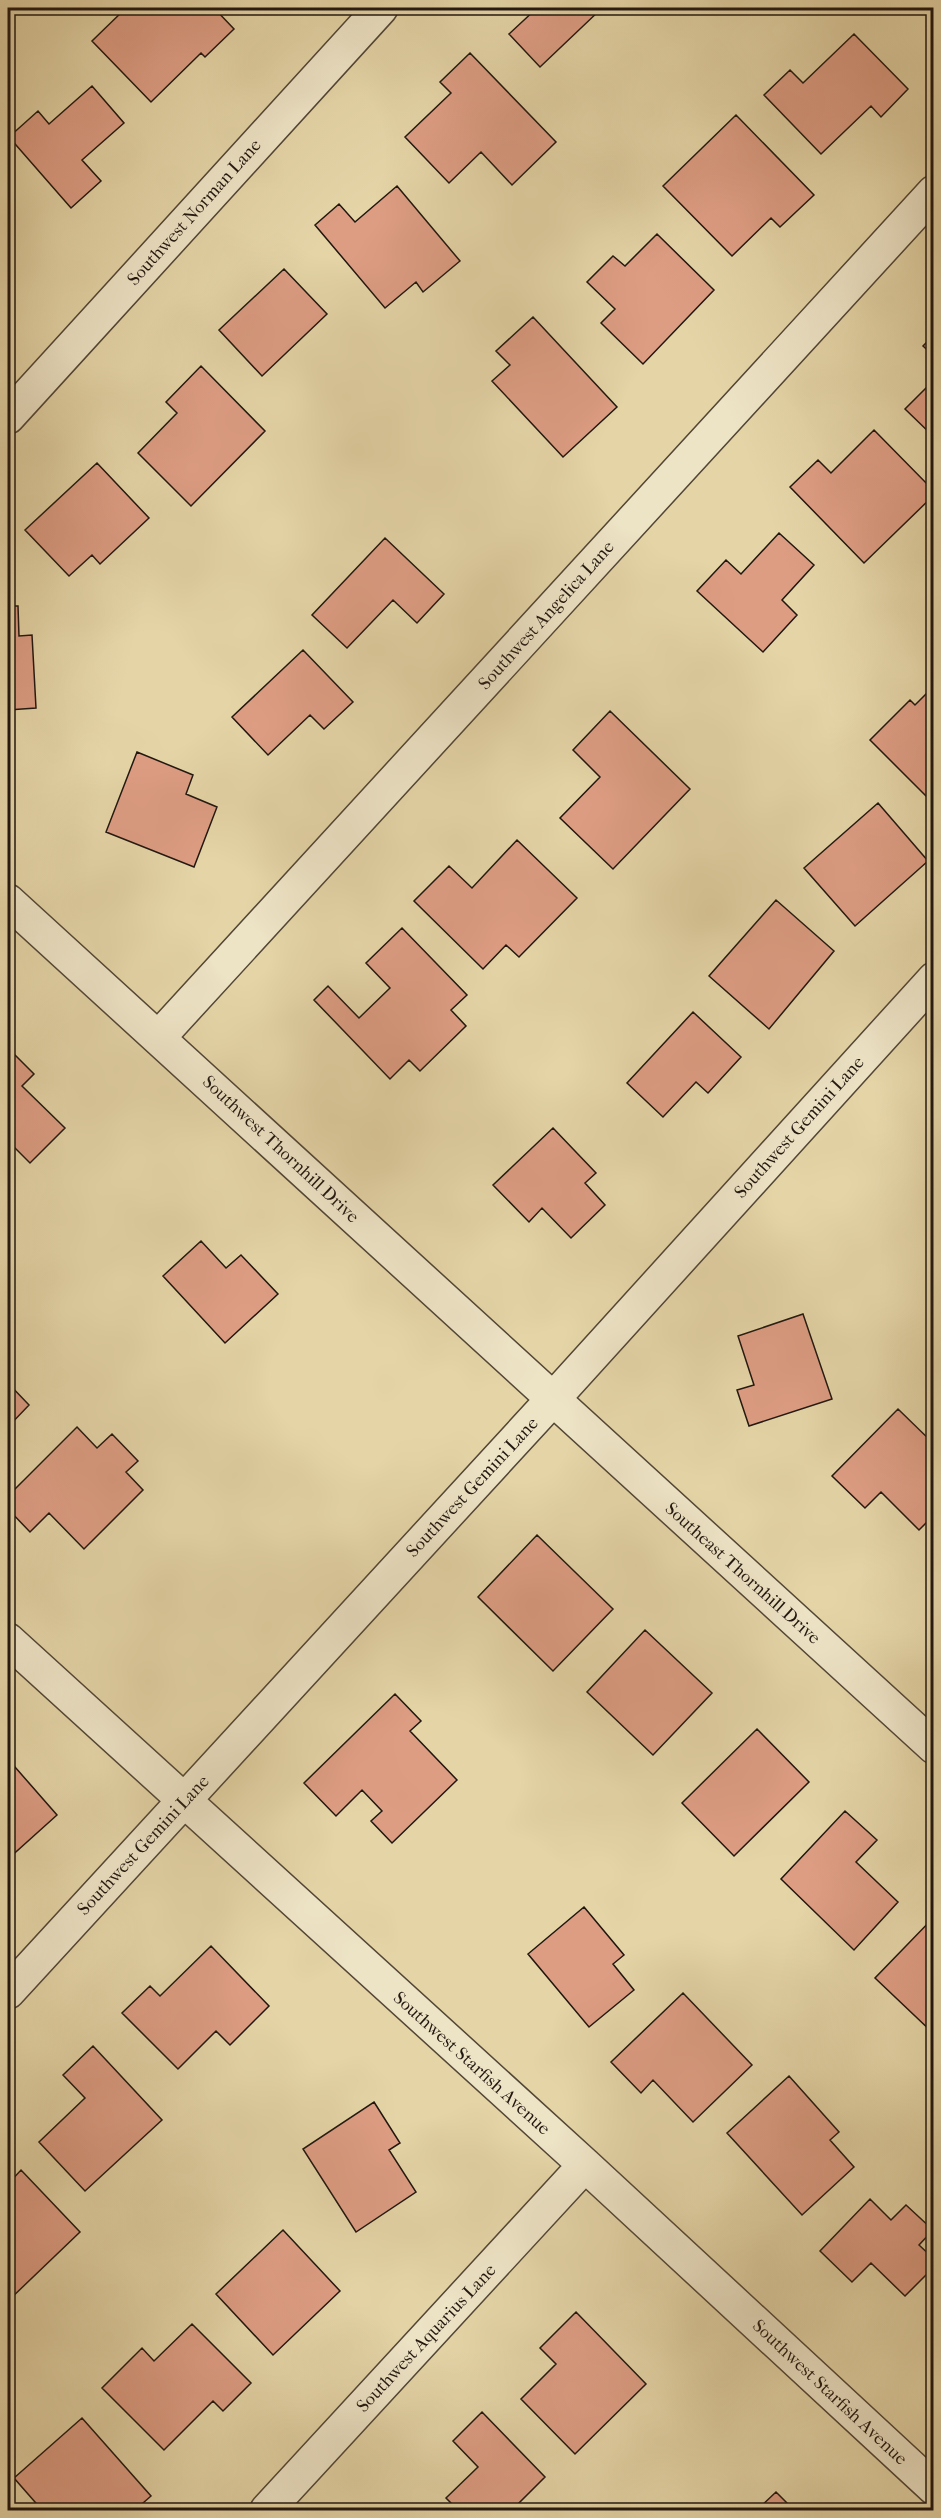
<svg xmlns="http://www.w3.org/2000/svg" width="941" height="2518" font-family="'IM FELL French Canon',serif">
	<rect width="100%" height="100%" fill="#e4d4a6"/>
	<filter id="stains"><feTurbulence type="fractalNoise" baseFrequency=".00333" numOctaves="4"/><feColorMatrix values="0 0 0 0 .2 0 0 0 0 .09 0 0 0 0 .02 0 0 0 .5 -.17"/></filter>
	<radialGradient id="worn" r=".72"><stop offset=".6" stop-color="#630" stop-opacity="0"/><stop offset="1" stop-color="#630" stop-opacity=".3"/></radialGradient>
	<!-- building -->
	<path fill="#dd9d83" stroke="#211710" stroke-width="1.5" d="M126,8H214L234,29L205,57L201,53L151,102L92,41Z
		M537,8H599L601,9L540,67L509,34Z
		M854,34L908,89L881,117L871,106L821,154L764,95L790,70L803,83Z
		M470,53L556,142L512,185L481,152L449,183L405,137L451,93L440,82Z
		M92,86L124,123L82,160L101,181L71,208L9,137L38,111L49,124Z
		M736,115L814,195L780,227L771,218L732,256L663,186Z
		M397,186L460,261L423,292L416,282L385,308L315,225L339,204L355,222Z
		M657,234L714,290L643,364L601,323L615,309L587,282L613,256L625,266Z
		M284,269L327,314L262,376L219,330Z
		M533,317L617,407L563,457L492,381L510,365L496,351Z
		M934,335V356L923,346Z
		M201,366L265,431L191,506L138,453L177,413L166,402Z
		M934,380V437L905,409Z
		M874,430L934,491V495L864,563L790,487L818,460L831,473Z
		M97,463L149,518L100,564L92,555L69,576L25,530Z
		M779,533L814,565L782,600L797,615L763,652L697,591L726,560L741,574Z
		M385,538L444,594L417,623L393,600L347,648L312,615Z
		M8,606H18L19,636L32,635L36,708L8,710Z
		M303,650L353,702L324,729L310,715L268,755L232,717Z
		M934,686V804L870,740L910,700L915,705Z
		M610,711L690,789L613,869L560,818L600,777L573,750Z
		M137,752L193,775L186,794L217,807L194,867L106,832Z
		M878,803L928,861L855,926L804,868Z
		M517,840L577,898L519,957L506,945L483,969L414,901L449,866L472,888Z
		M776,900L834,951L769,1029L709,976Z
		M402,928L467,995L451,1010L466,1026L420,1071L409,1060L390,1079L314,1000L328,986L359,1018L390,988L366,963Z
		M693,1012L741,1057L708,1093L696,1082L663,1117L627,1083Z
		M8,1048L34,1074L22,1086L65,1128L30,1163L8,1141Z
		M553,1128L596,1173L585,1183L605,1205L571,1238L542,1208L529,1222L493,1185Z
		M201,1241L226,1268L241,1255L278,1294L225,1343L163,1276Z
		M803,1314L832,1399L749,1426L737,1390L754,1385L738,1336Z
		M8,1383L29,1405L8,1427Z
		M898,1409L934,1444V1515L919,1530L881,1492L865,1508L832,1476Z
		M77,1427L97,1448L112,1434L138,1461L126,1472L143,1490L84,1549L49,1513L30,1532L8,1509V1496Z
		M537,1535L613,1609L553,1671L478,1597Z
		M645,1630L712,1693L653,1755L587,1692Z
		M395,1694L421,1721L410,1731L457,1780L392,1843L371,1821L382,1811L362,1790L336,1816L304,1783Z
		M757,1729L809,1782L734,1856L682,1803Z
		M8,1759L57,1815L8,1859Z
		M845,1811L877,1840L856,1862L898,1902L854,1950L781,1879Z
		M584,1907L624,1955L613,1964L634,1990L589,2027L528,1954Z
		M934,1917V2034L875,1978Z
		M211,1946L269,2006L230,2045L216,2031L178,2069L122,2013L150,1986L160,1996Z
		M683,1993L752,2065L693,2122L653,2080L641,2093L611,2062Z
		M93,2046L162,2120L85,2191L39,2142L85,2098L63,2075Z
		M789,2076L839,2132L830,2140L854,2167L802,2215L727,2133Z
		M374,2102L400,2143L389,2150L416,2192L356,2232L303,2149Z
		M21,2170L80,2232L8,2301V2184Z
		M870,2199L891,2220L906,2205L933,2230L919,2245L934,2259V2267L905,2296L871,2263L852,2282L820,2251Z
		M283,2230L340,2291L273,2355L216,2294Z
		M576,2312L646,2384L575,2454L521,2399L556,2364L540,2348Z
		M192,2324L251,2383L223,2411L213,2401L164,2450L102,2388L142,2348L154,2361Z
		M482,2412L545,2477L517,2505L523,2510H458L446,2498L478,2467L453,2441Z
		M82,2418L151,2496L135,2510H119L113,2504L106,2510H42L14,2478Z
		M776,2492L794,2510H757Z"/>
	<g fill="none" stroke-linecap="round" stroke-linejoin="round">
		<defs>
			<path id="minor" d="M8,417L381,8
				M8,901L934,1747
				M159,1037L934,192
				M8,1640L585,2165L934,2488
				M8,1992L553,1399L934,979
				M267,2510L585,2165"/>
		</defs>
		<!-- minor casing -->
		<use href="#minor" stroke="#524636" stroke-width="36"/>
		<!-- minor -->
		<use href="#minor" stroke="#ede3c5" stroke-width="33"/>
	</g>
	<g text-anchor="middle" stroke-width="4.5" stroke-linejoin="round" paint-order="stroke">
		<!-- street labels -->
		<g font-size="18" fill="#211710" stroke="#ede3c5">
			<text transform="translate(194 212) rotate(-48)" y="6">Southwest Norman Lane</text>
			<text transform="translate(546 615) rotate(-48)" y="6">Southwest Angelica Lane</text>
			<text transform="translate(799 1127) rotate(-48)" y="6">Southwest Gemini Lane</text>
			<text transform="translate(281 1149) rotate(43)" y="6">Southwest Thornhill Drive</text>
			<text transform="translate(472 1487) rotate(-47)" y="6">Southwest Gemini Lane</text>
			<text transform="translate(743 1573) rotate(42)" y="6">Southeast Thornhill Drive</text>
			<text transform="translate(143 1845) rotate(-47)" y="6">Southwest Gemini Lane</text>
			<text transform="translate(472 2063) rotate(42)" y="6">Southwest Starfish Avenue</text>
			<text transform="translate(426 2338) rotate(-47)" y="6">Southwest Aquarius Lane</text>
			<text transform="translate(830 2392) rotate(43)" y="6">Southwest Starfish Avenue</text>
		</g>
	</g>
	<!-- margin -->
	<rect width="941" height="2518" fill="none" stroke="#e4d4a6" stroke-width="30"/>
	<rect x="9" y="9" width="923" height="2500" fill="none" stroke="#211710" stroke-width="3"/>
	<rect x="15" y="15" width="911" height="2488" fill="none" stroke="#211710" stroke-width="1.5"/>
	<rect width="100%" height="100%" filter="url(#stains)"/>
	<rect width="100%" height="100%" fill="url(#worn)"/>
</svg>
